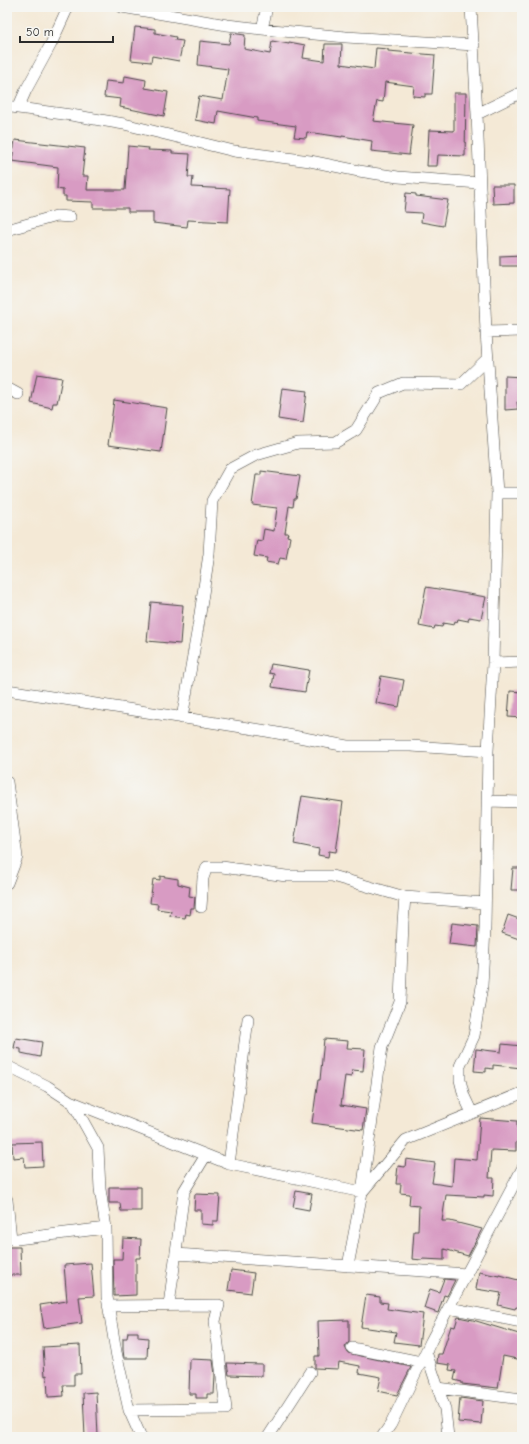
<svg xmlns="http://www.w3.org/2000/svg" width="529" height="1444" font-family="'Comic Neue',sans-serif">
	<rect width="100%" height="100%" fill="#f6f6f2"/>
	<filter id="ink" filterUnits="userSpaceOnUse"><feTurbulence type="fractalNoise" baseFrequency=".025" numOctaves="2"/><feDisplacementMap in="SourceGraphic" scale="8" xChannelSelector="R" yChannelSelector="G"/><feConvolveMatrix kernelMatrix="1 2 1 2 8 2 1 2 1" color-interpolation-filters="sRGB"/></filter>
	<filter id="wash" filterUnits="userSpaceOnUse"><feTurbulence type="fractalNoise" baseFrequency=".012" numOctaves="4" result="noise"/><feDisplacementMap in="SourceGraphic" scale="16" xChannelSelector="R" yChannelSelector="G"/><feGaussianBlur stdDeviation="0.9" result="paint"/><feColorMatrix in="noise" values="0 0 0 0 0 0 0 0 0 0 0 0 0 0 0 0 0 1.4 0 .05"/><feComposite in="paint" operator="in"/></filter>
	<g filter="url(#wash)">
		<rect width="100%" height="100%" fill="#f4e9d6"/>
		<g id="blocks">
			<!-- building -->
			<path fill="#d89bc3" d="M135,27L155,29V33L176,37L175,40L183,41L179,61L152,56L151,62L131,60Z
				M231,33L245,35L244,49L270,54L272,41L289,44V42L305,45L303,58L324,61L325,44H342L341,64L374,69L376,48L388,49V51L435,55L432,94H425V97L413,96L414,86L385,82L383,102L377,101L373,121L413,125L409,155L371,151L372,141L342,136V137L307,132L306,138L294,137L296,126L257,121V118L218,111L216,124L195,120L199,96L223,100L228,69L198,65L200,41L229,44Z
				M125,76L146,80L145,88L168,92L164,116L120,107L121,99L104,97L106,81L124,83Z
				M454,93H466L465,156L438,155L437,166H427L429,130L454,131Z
				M15,140L85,148L82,176H88L87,190H125L128,146L149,148L148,150L172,151V153L190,154L188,177H193L192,187L230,189L228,222L188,220L187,227L153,223V212H128V208H93V202L66,201V196H63V190L57,189L58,167L12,161Z
				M492,185H514V203L493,204Z
				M406,193L416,194V196L448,200L443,226L421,222L422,213L404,212Z
				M522,255V266H500V256Z
				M37,374L62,378L57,403H53L52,408L31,403Z
				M505,376L522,377V402H517L518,409L505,410Z
				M282,388L307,391L303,423L278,419Z
				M114,400L167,408L161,452L108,445Z
				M261,471L300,476L296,499H294L293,507L289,506L285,533H288L287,536L290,537L286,559L280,558L278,564L266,562L267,558L254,556L257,540L262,541L264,529L274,531L277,508L252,505L256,475H261Z
				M426,587L486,597L481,619L469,617L468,621L458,619L457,622L455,621L454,625L443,623L442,627L435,626L434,629L419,626Z
				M151,602L183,605L180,644L147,641Z
				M271,664L309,670L305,692L272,687L274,674L269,673Z
				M381,676L404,680L399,707L376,703Z
				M510,691L522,692V718L508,717Z
				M302,796L343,802L336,852L329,851L328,857L318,855L319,849L294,844Z
				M513,868H522V890H511Z
				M160,876L178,879V884L190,887L189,896L195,897L194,908H191L190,915L186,914L185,918L170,916L171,911L157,909L158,904L150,903L153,879L160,880Z
				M508,915L522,920V940L502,933Z
				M452,923L478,926L477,947L449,944Z
				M16,1038L42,1042L40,1057L21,1053V1049L14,1048Z
				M324,1039L348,1041L347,1048L365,1049L363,1071L352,1070L351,1077L345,1076L341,1105L366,1109L363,1130L312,1123L318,1080H320Z
				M502,1044L522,1046V1068L493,1065V1069L486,1068V1072L474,1071L476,1049L501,1052Z
				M480,1118L517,1121V1128H522V1142H516V1151L491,1150L489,1178H494L493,1196L484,1195V1197L446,1195L442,1221H450L482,1229L468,1256L444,1249V1260L422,1259V1260L412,1259L414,1231H418L419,1206L409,1205L410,1194L400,1193L401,1184H396L398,1166L405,1167L406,1159L435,1163L432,1183L452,1186L454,1158L477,1160Z
				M42,1142L43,1166L25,1167L24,1157L13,1158L12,1143Z
				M109,1187H141V1211H121L120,1203H109Z
				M296,1191L312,1194L309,1210L293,1207Z
				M195,1194L220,1195L218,1221H213V1225L201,1224V1210H194Z
				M123,1238L141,1239L140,1258H136V1295L114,1296L113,1259H122Z
				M7,1247H20L21,1275H7Z
				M91,1263L94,1296L79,1297L82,1323L44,1328L40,1305L67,1301L64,1265Z
				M231,1270L254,1273L251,1293L228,1290Z
				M479,1272L499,1276V1275L522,1281V1308L516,1307L515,1309L498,1305L501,1293L476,1289Z
				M444,1279L455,1280L447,1296L444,1295L438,1313L424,1308L430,1289L439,1292Z
				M366,1295L380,1297V1302L388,1303L387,1309L423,1314L419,1345L394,1342L396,1332L361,1327Z
				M458,1317L473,1320L522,1335V1360L503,1356L498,1388L462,1384V1382L454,1380L456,1371L449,1370L450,1365L437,1363L438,1354H442L451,1326L455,1327Z
				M349,1320V1342L345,1347L348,1353L411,1367L397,1395L378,1391L381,1377L359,1373L360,1366L339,1362L338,1369L315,1368V1356H319L318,1321Z
				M128,1332H138V1337L148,1338L147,1358H124L123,1350V1338H127Z
				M80,1345L81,1374H74V1385H63L64,1396L48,1397L47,1375L45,1376L43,1347Z
				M190,1359L213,1360L215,1375L214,1394H207V1398H196V1394H189Z
				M227,1363L262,1364V1376L229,1375Z
				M96,1392L98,1436L85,1437L83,1393Z
				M460,1398L483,1401L481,1424L458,1422Z"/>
		</g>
	</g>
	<g filter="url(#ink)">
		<use href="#blocks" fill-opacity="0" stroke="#494845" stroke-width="1"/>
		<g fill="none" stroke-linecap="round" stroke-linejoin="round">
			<defs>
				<path id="street" d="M122,7L227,25L262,29L346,37L474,45
					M471,7L477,114L486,332L497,493L493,663L488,751L485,928L482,986L474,1036L460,1066V1080L464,1096L472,1113
					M262,29L267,7
					M7,106L18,108L26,90L51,44L68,7
					M18,108L71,115L124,124L234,151L310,161L359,171L398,177L479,183
					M477,114L520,93H522
					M7,230L56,216L70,217
					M486,332L522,331
					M7,388L18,394
					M497,493H522
					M493,663L522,662
					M7,690L261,730L347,746H411L488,751
					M182,718L198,627L209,554L212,501L230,469L256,455L298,443L336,442L356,430L379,393L403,383L461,384L488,358
					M7,782L17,857L7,883
					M487,801L522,802
					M201,907L203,878L207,867H222L286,876H332L405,897L485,903
					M248,1019L229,1164L362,1192L406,1140L522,1093
					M7,1066L47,1086L73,1103L98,1148L100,1189L106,1228L107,1297L116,1352L129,1410L141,1437
					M70,1101L229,1164
					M7,1200L11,1239
					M7,1239H17L106,1228
					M176,1254L467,1274
					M348,1266L362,1192L382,1047L400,1002L403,922L405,897
					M169,1305L184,1191L206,1155
					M108,1306L219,1305L215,1321L226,1409L129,1410
					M449,1308L522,1322
					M352,1348L421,1362
					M426,1352L445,1409L448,1437
					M438,1388L522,1399
					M268,1437L310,1372
					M382,1437L391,1424L431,1341L522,1169"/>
			</defs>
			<!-- street casing -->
			<use href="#street" stroke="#494845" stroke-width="12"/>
			<!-- street -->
			<use href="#street" stroke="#fff" stroke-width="11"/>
		</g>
	</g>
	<!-- margin -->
	<rect width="529" height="1444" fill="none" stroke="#f6f6f2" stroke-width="24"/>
	<!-- scale -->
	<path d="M20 36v6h93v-6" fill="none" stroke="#2b2b2b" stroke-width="2"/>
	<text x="26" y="36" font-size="12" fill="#2b2b2b" stroke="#f6f6f2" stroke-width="3" paint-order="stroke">50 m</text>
</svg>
